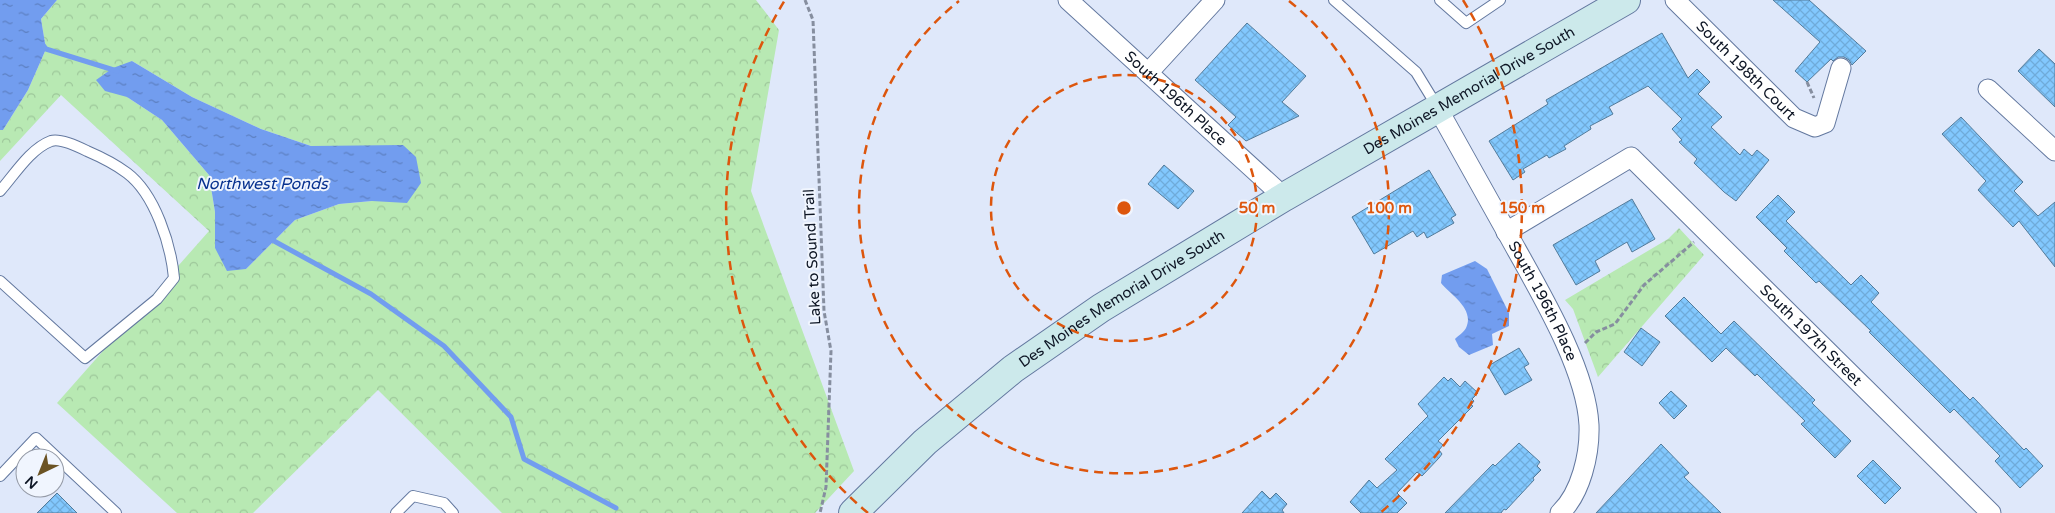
<svg xmlns="http://www.w3.org/2000/svg" width="2055" height="513" font-family="'Varela Round',sans-serif">
	<defs>
		<pattern id="forest-crowns" width="20" height="18" patternUnits="userSpaceOnUse" patternTransform="scale(1.25)"><rect width="20" height="18" fill="#b8e9b3"/><path d="M2 6a3 3 0 1 1 6 0M12 15a3 3 0 1 1 6 0" fill="none" stroke="#9dc79a"/></pattern>
		<pattern id="water-ripples" width="26" height="14" patternUnits="userSpaceOnUse" patternTransform="scale(1.25)"><rect width="26" height="14" fill="#729def"/><path d="M2 4q2-2 4 0t4 0M15 11q2-2 4 0t4 0" fill="none" stroke="#5c7fc1"/></pattern>
		<pattern id="building-cross-hatch" width="8" height="8" patternUnits="userSpaceOnUse" patternTransform="scale(1.25)"><rect width="8" height="8" fill="#82c8fe"/><path d="M0 0l8 8M0 8l8-8" fill="none" stroke="#6fabda"/></pattern>
	</defs>
	<rect width="100%" height="100%" fill="#dfe8fa"/>
	<!-- forest -->
	<path fill="url(#forest-crowns)" fill-rule="evenodd" d="M57,0H756L779,30L751,191L854,471L815,513H502L378,390L253,513H177L57,403L209,231L61,95L0,161V130H3L28,90L46,49L41,19ZM132,61L192,97L261,129L311,146L355,147L372,201L339,204L295,220L246,269L215,248V212L209,175L162,120L127,97Z
		M1679,228L1704,255L1598,377L1573,309L1565,300L1668,239Z"/>
	<!-- water -->
	<path fill="url(#water-ripples)" d="M0,0H57L41,19L46,49L28,90L3,130H0Z
		M132,61L192,97L261,129L311,146L403,145L416,157L421,183L407,203L372,201L339,204L295,220L246,269L227,271L215,248V212L209,175L162,120L127,97L105,91L96,80L113,68Z
		M1475,261L1487,269L1509,313V326L1492,334L1493,345L1469,355L1459,347L1455,339C1458,336 1464,332 1466,328C1475,309 1451,295 1441,283L1442,275Z"/>
	<g fill="none" stroke-linecap="round" stroke-linejoin="round">
		<!-- stream -->
		<path stroke="#729def" stroke-width="5" d="M43,45L46,49L117,71
			M272,236L274,241L371,294L444,346L511,417L524,459L616,508"/>
	</g>
	<!-- building -->
	<path fill="url(#building-cross-hatch)" stroke="#537b9a" d="M1773,0H1809L1866,51L1852,65L1849,60L1844,57H1838L1833,61L1831,59L1807,82L1795,71L1820,42Z
		M1247,23L1306,76L1282,102L1299,116L1246,141L1228,125L1236,117L1195,80Z
		M1662,33L1688,78L1697,69L1710,82L1698,94L1722,117L1711,127L1740,155L1744,149L1752,156L1757,150L1769,160L1736,201L1724,192L1694,163L1697,159L1679,142L1682,140L1672,129L1682,119L1648,86L1609,107L1613,114L1590,126L1591,129L1564,146L1566,149L1549,158L1547,155L1523,169L1525,172L1513,180L1489,141L1548,104L1546,100Z
		M2039,49L2055,64V107L2018,71Z
		M1961,117L2023,182L2014,191L2038,216L2055,202V267L2019,221L2013,227L1978,190L1986,181L1942,134Z
		M1164,165L1194,191L1178,209L1148,184Z
		M1429,170L1456,215L1451,218L1454,223L1427,238L1424,232L1417,237L1413,231L1374,254L1352,217Z
		M1778,195L1795,212L1786,221L1851,285L1861,275L1879,293L1871,302L1970,400L1973,397L2024,450L2026,448L2043,466L2020,488L1995,461L2000,456L1954,409L1950,413L1869,332L1871,331L1819,281L1816,283L1784,251L1787,248L1756,217Z
		M1632,199L1655,239L1632,252L1627,242L1595,261L1600,271L1576,285L1553,245Z
		M1684,297L1721,334L1734,321L1815,400L1812,403L1851,441L1835,458L1801,424L1805,421L1757,374L1755,376L1726,348L1712,362L1665,316Z
		M1641,328L1660,342L1642,366L1624,352Z
		M1519,348L1529,364L1524,367L1532,380L1505,395L1488,366Z
		M1444,377L1448,381L1451,378L1460,387L1465,381L1478,393L1472,399L1474,401L1471,405L1473,406L1438,441L1443,445L1439,450L1442,454L1439,458L1422,476L1417,472L1397,493L1407,503L1397,513H1361L1350,502L1369,480L1377,488L1397,470L1385,459L1428,416L1418,404Z
		M1671,391L1687,406L1674,419L1659,403Z
		M1519,443L1540,462L1537,466L1541,470L1533,478L1534,480L1506,510L1504,509L1501,513H1445L1493,464L1495,466Z
		M1661,444L1689,473L1684,477L1721,513H1596Z
		M1873,460L1901,488L1885,504L1857,476Z
		M1262,491L1270,499L1276,493L1287,504L1282,510L1284,513H1242Z
		M57,493L77,513H37Z"/>
	<g fill="none" stroke-linecap="round" stroke-linejoin="round">
		<defs>
			<path id="service" d="M1334,0L1416,72L1438,108
				M1440,0L1466,23L1500,0
				M0,191C15,174 30,149 51,141C60,138 79,147 87,151C101,157 115,164 127,173C155,194 171,245 174,278L157,299L85,358L0,281
				M0,476L36,438L116,513
				M396,513L413,496L444,503L453,513"/>
			<g id="minor">
				<path id="s1" d="M1068,0L1284,197"/>
				<path id="s2" d="M1675,0L1794,118L1815,127L1825,123L1841,68"/>
				<path d="M1148,73L1215,0"/>
				<path d="M1988,89L2055,151"/>
				<path id="s3" d="M1438,109C1462,152 1486,195 1510,238C1538,289 1586,367 1589,425C1590,454 1581,493 1560,513"/>
				<path id="s4" d="M1506,232L1631,157L1991,513"/>
			</g>
			<g id="secondary">
				<path id="s5" d="M853,513L925,442L1013,369L1101,308L1284,197L1626,0"/>
			</g>
		</defs>
		<!-- service casing -->
		<use href="#service" stroke="#63789f" stroke-width="12"/>
		<!-- minor casing -->
		<use href="#minor" stroke="#63789f" stroke-width="21"/>
		<!-- secondary casing -->
		<use href="#secondary" stroke="#63789f" stroke-width="30"/>
		<!-- path -->
		<path stroke="#868e9f" stroke-width="3" stroke-dasharray="5 2.5" stroke-linecap="butt" d="M805,0L813,20L824,311L831,351L826,487L820,513
			M1807,82L1814,98
			M1585,343L1596,332L1615,324L1644,285L1694,242"/>
		<!-- service -->
		<use href="#service" stroke="#fff" stroke-width="10"/>
		<!-- minor -->
		<use href="#minor" stroke="#fff" stroke-width="19"/>
		<!-- secondary -->
		<use href="#secondary" stroke="#cce9eb" stroke-width="28"/>
	</g>
	<!-- distance rings -->
	<g fill="none" stroke="#dd560d" stroke-width="2.5" stroke-dasharray="9 6">
		<circle cx="1124" cy="208" r="133"/>
		<path d="M1289 1A265 265 0 1 1 959 1"/>
		<path d="M868 513A398 398 0 0 1 785 0M1463 0A398 398 0 0 1 1380 513"/>
	</g>
	<g text-anchor="middle" stroke-width="4" stroke-linejoin="round" paint-order="stroke">
		<!-- street labels -->
		<g font-size="15" fill="#0d1524" stroke="#f0f5fe">
			<text dy="5" stroke="none"><textPath href="#s2" startOffset="100">South 198th Court</textPath></text>
			<text dy="5" stroke="none"><textPath href="#s5" startOffset="750">Des Moines Memorial Drive South</textPath></text>
			<text dy="5" stroke="none"><textPath href="#s1" startOffset="146">South 196th Place</textPath></text>
			<text transform="translate(812 257) rotate(-93)" y="5">Lake to Sound Trail</text>
			<text dy="5" stroke="none"><textPath href="#s5" startOffset="345">Des Moines Memorial Drive South</textPath></text>
			<text dy="5" stroke="none"><textPath href="#s3" startOffset="219">South 196th Place</textPath></text>
			<text dy="5" stroke="none"><textPath href="#s4" startOffset="399">South 197th Street</textPath></text>
		</g>
		<!-- water labels -->
		<g font-size="16" font-style="italic" fill="#07318f" stroke="#f0f5fe">
			<text x="262" y="189">Northwest Ponds</text>
		</g>
	</g>
	<circle cx="1124" cy="208" r="8" fill="#dd560d" stroke="#f0f5fe" stroke-width="2.5"/>
	<g font-size="15" text-anchor="middle" font-weight="bold" fill="#dd560d" stroke="#f0f5fe" stroke-width="4" stroke-linejoin="round" paint-order="stroke">
		<text x="1257" y="213">50 m</text>
		<text x="1389" y="213">100 m</text>
		<text x="1522" y="213">150 m</text>
	</g>
	<!-- north arrow -->
	<g transform="translate(40 473) rotate(223)"><circle r="24" fill="#f0f5fe" stroke="#959ba7"/>
	<path d="M0-4L9 19L0 12L-9 19Z" fill="#6b5324"/>
	<text y="-8" font-size="14" font-weight="bold" text-anchor="middle" fill="#0d1524">N</text>
	</g>
</svg>
